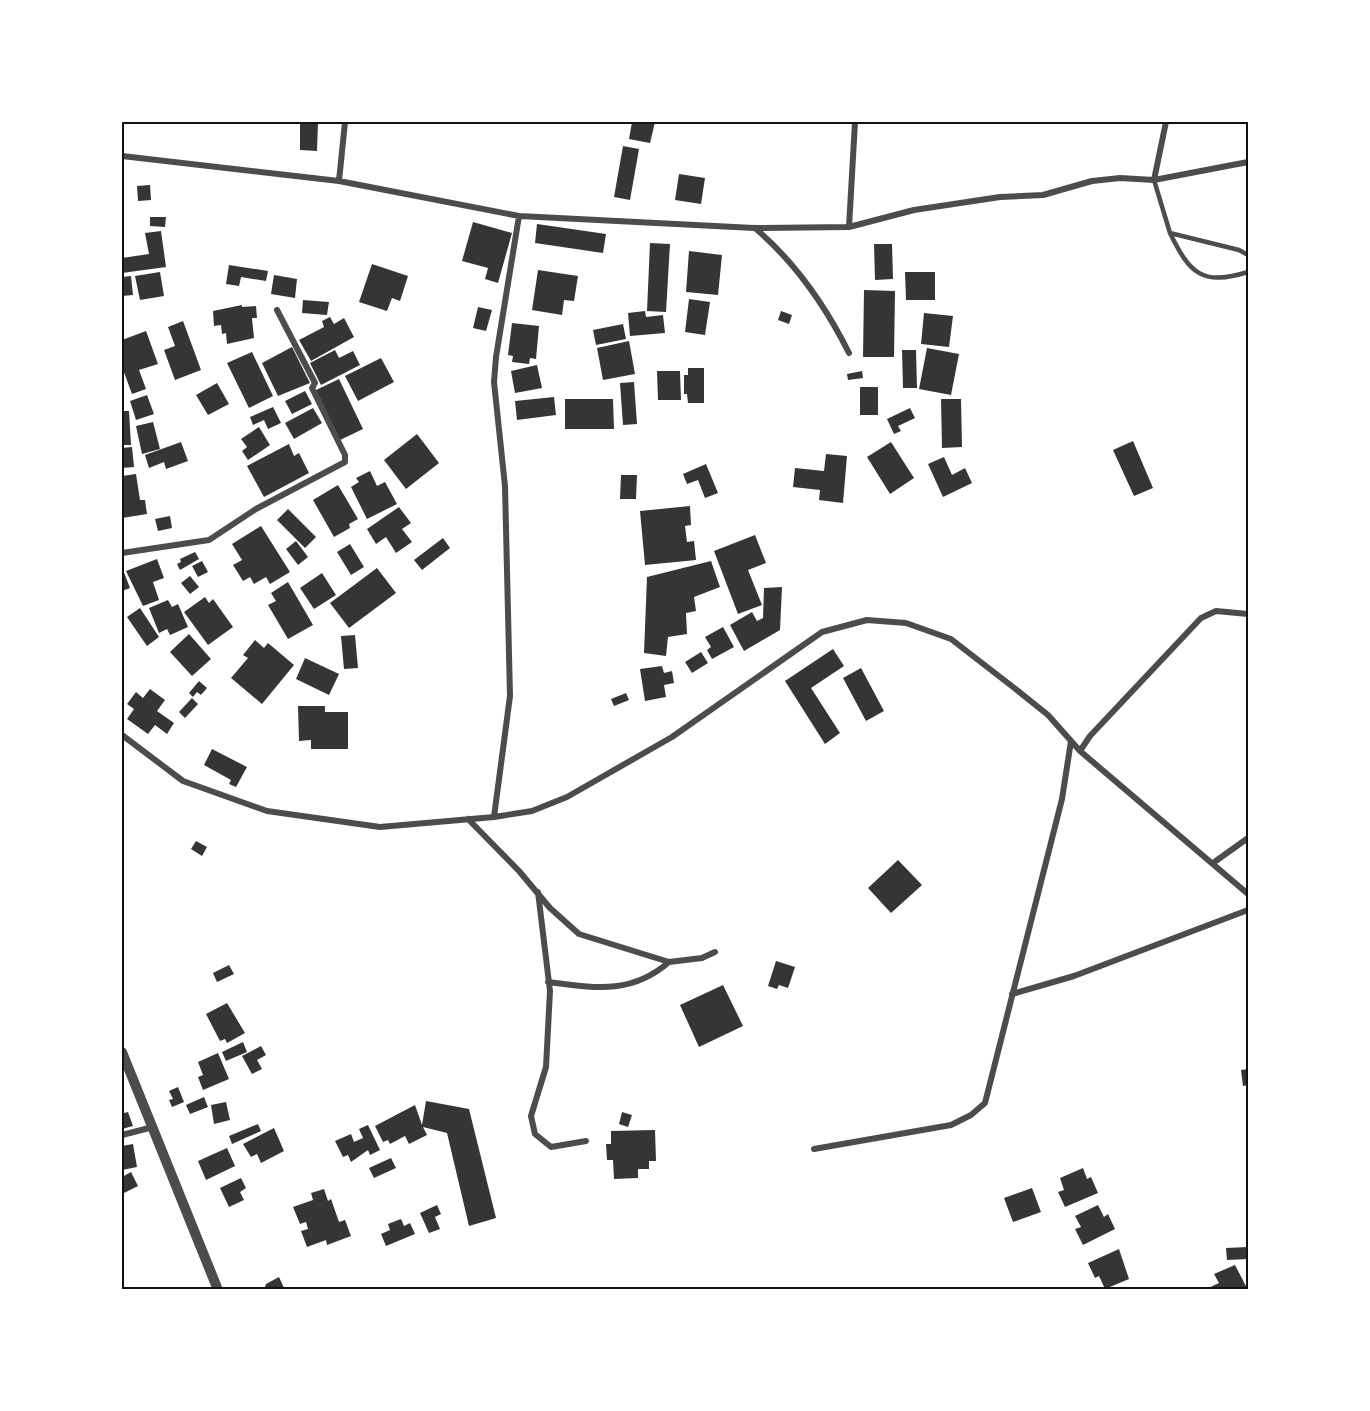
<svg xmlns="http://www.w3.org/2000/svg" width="1370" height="1411" font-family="'Times New Roman',serif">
	<rect width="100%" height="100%" fill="#fff"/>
	<!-- building -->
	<path fill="#353535" d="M300,122H318L317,151L300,150Z
		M632,122H655L650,143L629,139Z
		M623,146L639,149L630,200L614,197Z
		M679,174L705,178L701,204L675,200Z
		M150,185L151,200L138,201L137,186Z
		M150,217H166L165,227L150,226Z
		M473,222L512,233L498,283L485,279L488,268L462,261Z
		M537,224L606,234L603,253L535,243Z
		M161,231L166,267L122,273V258L149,254L145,233Z
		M650,243L670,244L666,312L647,311Z
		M874,244H892L893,279L875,280Z
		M689,251L722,255L718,295L686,292Z
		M372,264L408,276L400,301L392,298L387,311L359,302Z
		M229,265L268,271L266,281L241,277L239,286L226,284Z
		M538,270L578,276L574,301L564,300L562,315L532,310Z
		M160,272L164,296L140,300L135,276Z
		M905,272H935V300H906Z
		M274,275L297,279L295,298L271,294Z
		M131,276L133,295L122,296V277Z
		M864,290L895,291L894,357H863Z
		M689,299L710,302L705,335L685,332Z
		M303,300L329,302L327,315L302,313Z
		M242,305V307L256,306L257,318H252L254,338L227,344L226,333L222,334L221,325L214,326L213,311Z
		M478,307L492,310L486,331L473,328Z
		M645,311L646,317L663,315L665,333L630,336L628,313Z
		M781,311L792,315L789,324L778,320Z
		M924,313L953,316L949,347L921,344Z
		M330,317L334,324L344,318L354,337L311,361L299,340L324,327L322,321Z
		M183,321L201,370L175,380L164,350L175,346L168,327Z
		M512,323L539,326L536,359L530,358L529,364L512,362L513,356L508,355Z
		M623,324L626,339L596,345L593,330Z
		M146,331L158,364L139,370L146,389L132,394L122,367V340Z
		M629,341L635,374L603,380L597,348Z
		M292,347L310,383L278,396L262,363Z
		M927,348L959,354L951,395L919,389Z
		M335,350L339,358L353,351L360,365L321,385L310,363Z
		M902,350H916L917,388H903Z
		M252,352L273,396L249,408L227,363Z
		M381,358L394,382L358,401L345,376Z
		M537,365L542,388L515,393L511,371Z
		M688,368H704V403H688L687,394H684V375H688Z
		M657,371H680L681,400H658Z
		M862,371L863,378L848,380L847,374Z
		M339,379L363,429L340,440L316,390Z
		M634,382L637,424L623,425L620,383Z
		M217,383L229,404L208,415L196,395Z
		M860,387H878V415H860Z
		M305,391L312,404L292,414L285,401Z
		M147,395L154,414L136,420L130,401Z
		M554,397L556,415L517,420L515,401Z
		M565,399H613L614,429H565Z
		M941,399H961L962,447L942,448Z
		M273,407L281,423L268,429L264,420L253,425L250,417Z
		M313,408L322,423L294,439L285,423Z
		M910,408L915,418L898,426L901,431L894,434L887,419Z
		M122,411H129L131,445H122Z
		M153,422L160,449L142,454L136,426Z
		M259,427L270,445L248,460L242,451L247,447L241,439Z
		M417,434L439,463L406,489L384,460Z
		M1133,441L1153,488L1134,496L1113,450Z
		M181,442L188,461L166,469L164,462L149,468L145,455Z
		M891,442L914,478L890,494L867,457Z
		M289,444L294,456L299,453L309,473L264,497L247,466Z
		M132,447L134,467L122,468V448Z
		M826,454L847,456L843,503L819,500L820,490L793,487L795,468L824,471Z
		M944,457L952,475L965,468L972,483L943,497L928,464Z
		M706,464L718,493L705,498L698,480L687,484L683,474Z
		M370,471L377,486L385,482L397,504L367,519L351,487L359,482L356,478Z
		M136,474L140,500H145L147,514L122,518V476Z
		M621,475H637L636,499H620Z
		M338,485L358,519L349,524L350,528L334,537L313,500Z
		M690,506L691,525L685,526L687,542L694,541L696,560L645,565L640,511Z
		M399,507L411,523L402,529L412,542L396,553L386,537L376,544L367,529Z
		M288,509L316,537L305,548L277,520Z
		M170,516L172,528L158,531L155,519Z
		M261,526L290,572L270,584L266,577L254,584L250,577L243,581L233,565L242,560L232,544Z
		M755,535L766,563L748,570L762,605L738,614L714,551Z
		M443,538L450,548L422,570L414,560Z
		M296,541L308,557L298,565L286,549Z
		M350,544L364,567L351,575L337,552Z
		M195,552L199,559L180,570L177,564L181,562L180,559Z
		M157,559L164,578L153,582L159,600L143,606L126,571Z
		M202,561L208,572L198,577L192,566Z
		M711,561L720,587L694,597L696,611L686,613L687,634L668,637L666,656L644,653L647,577Z
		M122,567L130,588L122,591Z
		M377,568L396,593L349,628L330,603Z
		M322,573L336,595L314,609L300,588Z
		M190,576L199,587L190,594L181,583Z
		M288,582L313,625L288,639L268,605L276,601L271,593Z
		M782,587L780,630L744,651L730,625L752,612L757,621L763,618L764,588Z
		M205,597L209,603L213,599L233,627L208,645L184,612Z
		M168,600L172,607L178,604L188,627L170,635L167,629L159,633L149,608Z
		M140,608L159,637L147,646L127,617Z
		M723,627L734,647L712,659L707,650L711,647L705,637Z
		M189,634L211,659L192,676L170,652Z
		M355,635L358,668L344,669L341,636Z
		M255,640L264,648L268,643L294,665L262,704L231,678L248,658L243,655Z
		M833,649L844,666L811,688L840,733L825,744L785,681Z
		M701,652L708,663L692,673L685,662Z
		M305,658L339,674L329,695L296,679Z
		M662,666L664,673L672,671L674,683L664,685L666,697L645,701L640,669Z
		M861,668L884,711L866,721L843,678Z
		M199,681L207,688L201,695L197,692L193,697L189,693Z
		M150,689L165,700L157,711L174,723L167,734L155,725L148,734L127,719L134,709L127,704L136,692L143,698Z
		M626,693L629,700L614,706L611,699Z
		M192,698L198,704L185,718L179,712Z
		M298,706H325V712H348V749H311V740L299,741Z
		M212,749L247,767L236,787L229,784L231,780L204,765Z
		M196,841L207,847L202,856L191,849Z
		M898,860L922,885L891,913L868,888Z
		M776,961L795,967L788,988L779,985L777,989L768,986Z
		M229,965L234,974L217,982L213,973Z
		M723,985L743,1026L699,1047L680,1005Z
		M227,1003L245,1033L227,1043L225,1039L220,1041L206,1014Z
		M243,1042L247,1052L226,1061L222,1052Z
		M261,1046L266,1055L257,1060L262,1069L252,1074L242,1056Z
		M218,1053L229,1079L203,1090L198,1077L203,1075L198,1062Z
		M1248,1069V1085L1243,1086L1241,1070Z
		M178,1087L184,1102L172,1107L169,1100L173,1099L169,1091Z
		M204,1097L208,1107L190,1114L186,1105Z
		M426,1101L469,1109L496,1218L469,1226L447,1133L423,1127L427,1135L409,1144L405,1136L390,1144L388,1140L383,1142L375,1126L415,1105L422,1125Z
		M226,1102L230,1120L214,1124L211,1105Z
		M122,1107L124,1113L128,1112L133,1126L122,1129Z
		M622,1112L632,1115L628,1127L619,1124Z
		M258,1124L261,1131L232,1144L229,1136Z
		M368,1125L380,1150L370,1155L368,1150L351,1162L348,1155L343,1157L335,1141L351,1134L354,1142L363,1138L359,1129Z
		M274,1128L284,1151L261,1163L257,1154L251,1157L243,1144Z
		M655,1130L656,1161H649V1169H638V1178L614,1179L613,1160H607L606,1144H611V1131Z
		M133,1144L137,1167L122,1170V1146Z
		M227,1148L235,1166L206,1180L198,1161Z
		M391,1158L396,1168L374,1178L369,1168Z
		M1083,1168L1087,1179L1091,1177L1098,1193L1065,1207L1058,1192L1064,1190L1060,1178Z
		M131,1172L138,1186L122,1194V1177Z
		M241,1178L246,1188L240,1192L244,1200L229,1207L220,1188Z
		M1032,1188L1041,1212L1013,1222L1004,1198Z
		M324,1189L328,1201L331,1199L339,1222L345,1220L351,1236L327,1245L326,1240L307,1247L301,1231L308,1229L306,1222L300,1224L293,1207L313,1200L311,1193Z
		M437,1205L441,1214L435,1217L440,1229L429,1233L420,1213Z
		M1098,1205L1104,1217L1108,1214L1115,1229L1083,1245L1075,1229L1081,1227L1075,1216Z
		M401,1219L404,1226L410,1223L415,1234L386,1246L381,1234L390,1230L388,1224Z
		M1248,1247V1259L1227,1260L1226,1248Z
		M1119,1249L1129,1279L1105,1289L1099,1276L1095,1278L1088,1263Z
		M1235,1265L1248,1290H1204L1219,1283L1214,1274Z
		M279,1277L285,1290H264L266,1284Z"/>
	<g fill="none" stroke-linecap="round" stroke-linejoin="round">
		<!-- service -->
		<path stroke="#4c4c4c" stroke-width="4.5" d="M1154,180L1170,233L1239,250L1248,255
			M1170,233C1190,274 1202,286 1248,272"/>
		<!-- minor -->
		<path stroke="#4c4c4c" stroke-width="6" d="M122,156L339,181L519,216L754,228L849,227L914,210L1000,197L1043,195L1092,181L1120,178L1154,180L1248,162
			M1154,180L1166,122
			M339,181L345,122
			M849,227L855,122
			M755,228C796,263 825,305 849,353
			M122,553L209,540L256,509L345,462V455L312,388L315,383L277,310
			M122,735L183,781L267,811L380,827L494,817L532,811L567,797L672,737L822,632L867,620L906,623L951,639L1013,687L1048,715L1080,751L1248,894
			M1080,751L1090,736L1201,618L1216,611L1248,614
			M494,817L510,696L505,486L494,382L496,357L519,216
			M468,819L519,871L550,908L579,934L669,962L702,958L715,952
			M1213,863L1248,838
			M538,892L550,991L546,1067L531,1116L535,1134L551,1147L586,1141
			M548,982C595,988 631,995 669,962
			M1012,994L1074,976L1248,910
			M122,1135L153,1127
			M814,1149L951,1125L971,1115L985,1103L1062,799L1071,741"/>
		<!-- tertiary -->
		<path stroke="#4c4c4c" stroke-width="10" d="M122,1052L218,1290"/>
	</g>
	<!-- border -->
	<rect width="1370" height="1411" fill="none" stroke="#ffffff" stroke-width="246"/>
	<rect x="123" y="123" width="1124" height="1165" fill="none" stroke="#111" stroke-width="2"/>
</svg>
